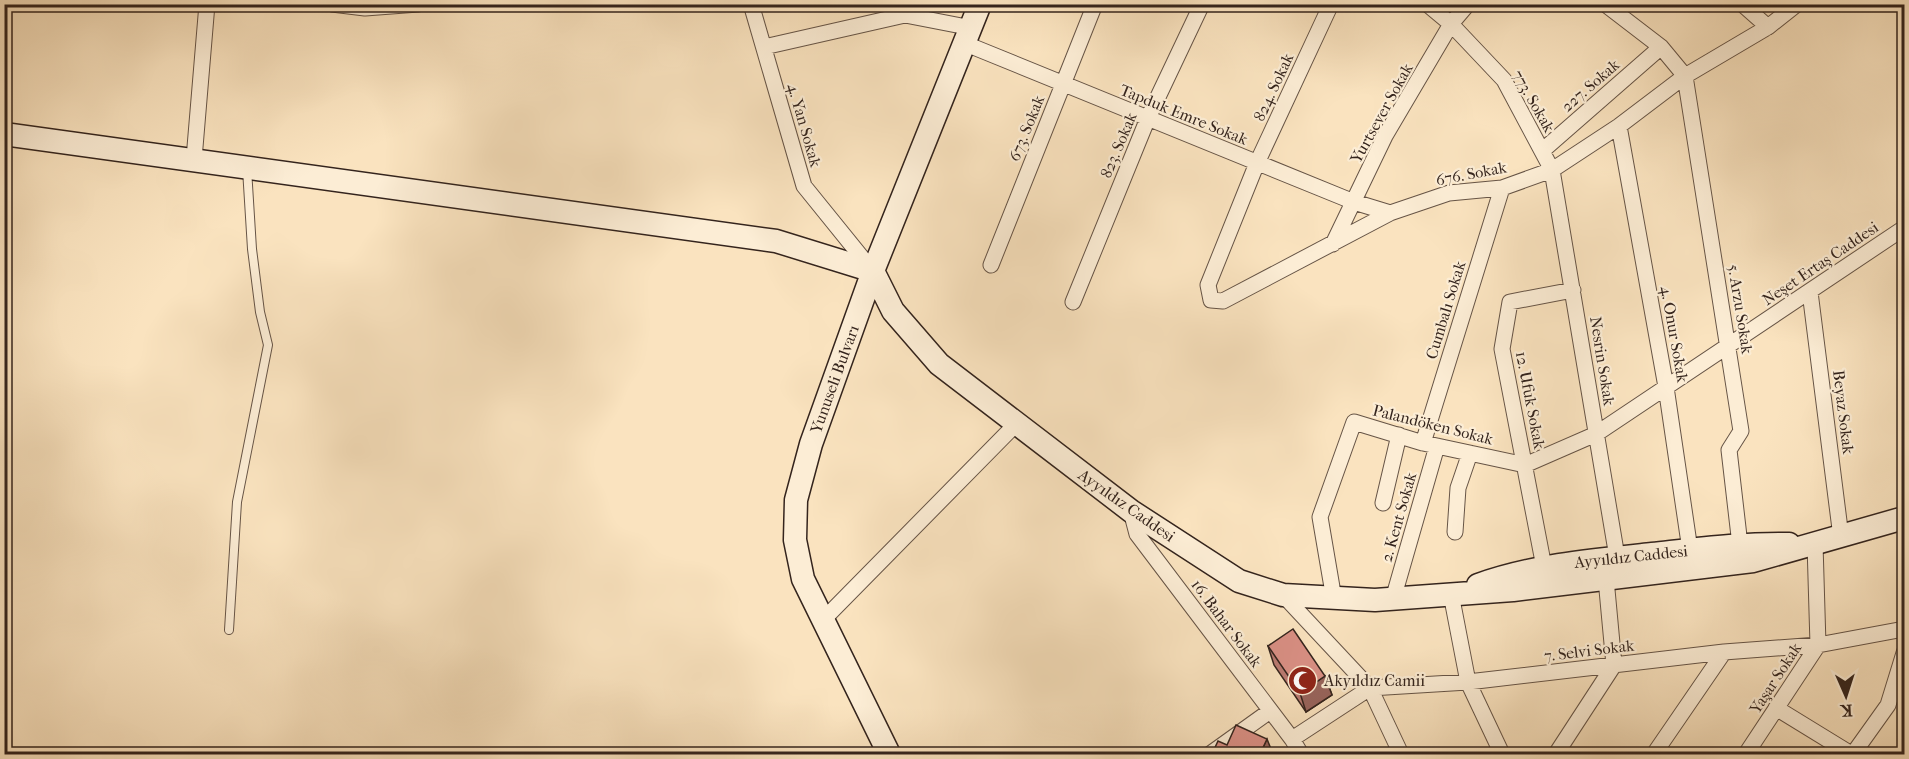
<svg xmlns="http://www.w3.org/2000/svg" width="1909" height="759" font-family="'IM FELL French Canon',serif">
	<rect width="100%" height="100%" fill="#fae3bf"/>
	<filter id="stains"><feTurbulence type="fractalNoise" baseFrequency=".00333" numOctaves="4"/><feColorMatrix values="0 0 0 0 .2 0 0 0 0 .09 0 0 0 0 .02 0 0 0 .5 -.17"/></filter>
	<radialGradient id="worn" r=".72"><stop offset=".6" stop-color="#630" stop-opacity="0"/><stop offset="1" stop-color="#630" stop-opacity=".3"/></radialGradient>
	<g fill="none" stroke-linecap="round" stroke-linejoin="round">
		<defs>
			<path id="service" d="M229,630L237,502L268,345L260,312L252,249L247,169"/>
			<path id="minor" d="M332,4L365,8L418,4
				M751,4L804,186L872,270
				M1331,4L1257,163L1208,285L1211,300L1223,301L1390,213L1449,193L1502,188L1552,170L1619,126L1685,76L1768,27L1797,4
				M1427,4L1451,24L1504,80L1552,170L1617,557
				M1605,4L1661,47L1685,76L1741,431L1729,450L1740,545
				M1742,4L1768,27
				M966,44L1354,202L1390,213
				M764,47L905,15L972,28
				M1619,126L1666,387L1690,550
				M1542,151L1661,47
				M194,159L207,4
				M1333,244L1385,136L1451,24L1468,4
				M991,265L1095,4
				M1810,292L1841,537
				M1073,302L1148,118L1202,4
				M1423,443L1502,188
				M1383,503L1399,435
				M1131,511L1137,534L1292,739L1301,754
				M1455,532L1458,488L1470,453
				M1544,567L1502,349L1510,302L1573,290
				M1451,594L1468,682L1502,754
				M1283,595L1370,688L1401,754
				M1334,599L1320,517L1354,422L1423,443L1525,465L1596,434L1904,228
				M1393,599L1437,446
				M823,620L1017,423
				M1776,708L1851,754
				M1292,739L1370,688L1468,682L1724,652L1818,645L1904,629
				M1210,754L1270,711
				M1556,754L1614,665L1606,579
				M1654,754L1724,652
				M1746,754L1818,645L1815,544
				M1853,754L1888,705L1904,653"/>
			<path id="secondary" d="M4,134L776,241L873,271L893,311L939,364L1131,511L1239,581L1283,595L1375,600L1513,590L1753,561L1904,518
				M1478,585C1534,565 1593,560 1652,554C1698,549 1743,543 1789,544
				M889,754L803,579L795,540L796,500L811,444L873,271L980,4"/>
		</defs>
		<!-- service casing -->
		<use href="#service" stroke="#665446" stroke-width="10"/>
		<!-- minor casing -->
		<use href="#minor" stroke="#665446" stroke-width="17"/>
		<!-- secondary casing -->
		<use href="#secondary" stroke="#34241d" stroke-width="25"/>
		<!-- service -->
		<use href="#service" stroke="#fcedd5" stroke-width="8"/>
		<!-- minor -->
		<use href="#minor" stroke="#fcedd5" stroke-width="15"/>
		<!-- secondary -->
		<use href="#secondary" stroke="#fcedd5" stroke-width="22"/>
	</g>
	<!-- wall -->
	<path fill="#bb7b72" stroke="#34241d" stroke-width="1.5" d="M1268,646L1325,676L1332,695L1306,712L1274,665Z"/>
	<!-- shaded-wall -->
	<path fill="#98645c" stroke="#34241d" stroke-width="1.5" d="M1325,676L1332,695L1306,712L1300,693Z
		M1267,739L1273,754H1260Z"/>
	<!-- building -->
	<path fill="#d98f84" stroke="#34241d" stroke-width="1.5" d="M1293,629L1325,676L1300,693L1268,646Z
		M1236,725L1267,739L1260,754H1212L1218,741L1227,745Z"/>
	<!-- icons -->
	<defs>
		<symbol id="mosque-disc" viewBox="-11 -11 22 22"><circle r="9.5" fill="#8f2418" stroke="#fcedd5"/><path d="M3.5-4.9A6 6 0 1 0 3.5 4.9A5 5 0 1 1 3.5-4.9Z" fill="#fff"/></symbol>
	</defs>
	<g fill-rule="evenodd">
		<use href="#mosque-disc" x="1286" y="664" width="33" height="33"/>
	</g>
	<g text-anchor="middle" stroke-width="4.5" stroke-linejoin="round" paint-order="stroke">
		<!-- street labels -->
		<g font-size="16" fill="#34241d" stroke="#fcedd5">
			<text transform="translate(1590 85) rotate(-41)" y="6">227. Sokak</text>
			<text transform="translate(1273 87) rotate(-65)" y="6">824. Sokak</text>
			<text transform="translate(1534 101) rotate(60)" y="6">773. Sokak</text>
			<text transform="translate(1381 113) rotate(-61)" y="6">Yurtsever Sokak</text>
			<text transform="translate(1184 114) rotate(22)" y="6">Tapduk Emre Sokak</text>
			<text transform="translate(805 125) rotate(74)" y="6">4. Yan Sokak</text>
			<text transform="translate(1026 128) rotate(-68)" y="6">673. Sokak</text>
			<text transform="translate(1118 145) rotate(-67)" y="6">823. Sokak</text>
			<text transform="translate(1471 173) rotate(-11)" y="6">676. Sokak</text>
			<text transform="translate(1820 263) rotate(-34)" y="6">Neşet Ertaş Caddesi</text>
			<text transform="translate(1741 309) rotate(81)" y="6">5. Arzu Sokak</text>
			<text transform="translate(1445 310) rotate(-73)" y="6">Cumbalı Sokak</text>
			<text transform="translate(1675 334) rotate(80)" y="6">4. Onur Sokak</text>
			<text transform="translate(1603 361) rotate(81)" y="6">Nesrin Sokak</text>
			<text transform="translate(834 379) rotate(-70)" y="6">Yunuseli Bulvarı</text>
			<text transform="translate(1531 400) rotate(79)" y="6">12. Ufuk Sokak</text>
			<text transform="translate(1844 412) rotate(83)" y="6">Beyaz Sokak</text>
			<text transform="translate(1433 424) rotate(14)" y="6">Palandöken Sokak</text>
			<text transform="translate(1127 505) rotate(35)" y="6">Ayyıldız Caddesi</text>
			<text transform="translate(1398 517) rotate(-74)" y="6">2. Kent Sokak</text>
			<text transform="translate(1631 556) rotate(-6)" y="6">Ayyıldız Caddesi</text>
			<text transform="translate(1227 623) rotate(53)" y="6">16. Bahar Sokak</text>
			<text transform="translate(1589 650) rotate(-7)" y="6">7. Selvi Sokak</text>
			<text transform="translate(1775 678) rotate(-57)" y="6">Yaşar Sokak</text>
		</g>
		<!-- poi labels -->
		<g font-size="16" fill="#34241d" stroke="#fcedd5" text-anchor="start">
			<text x="1324" y="686">Akyıldız Camii</text>
		</g>
	</g>
	<!-- margin -->
	<rect width="1909" height="759" fill="none" stroke="#fae3bf" stroke-width="24"/>
	<rect x="6" y="6" width="1897" height="747" fill="none" stroke="#34241d" stroke-width="3"/>
	<rect x="12" y="12" width="1885" height="735" fill="none" stroke="#34241d" stroke-width="1.5"/>
	<!-- north arrow -->
	<g transform="translate(1846 696) rotate(177)" stroke="#fcedd5" stroke-width="4.5" paint-order="stroke">
	<path d="M0-4.5L10 22L0 15L-10 22Z" fill="#34241d"/>
	<text y="-9" font-size="16" font-weight="bold" text-anchor="middle" fill="#34241d">K</text>
	</g>
	<rect width="100%" height="100%" filter="url(#stains)"/>
	<rect width="100%" height="100%" fill="url(#worn)"/>
</svg>
